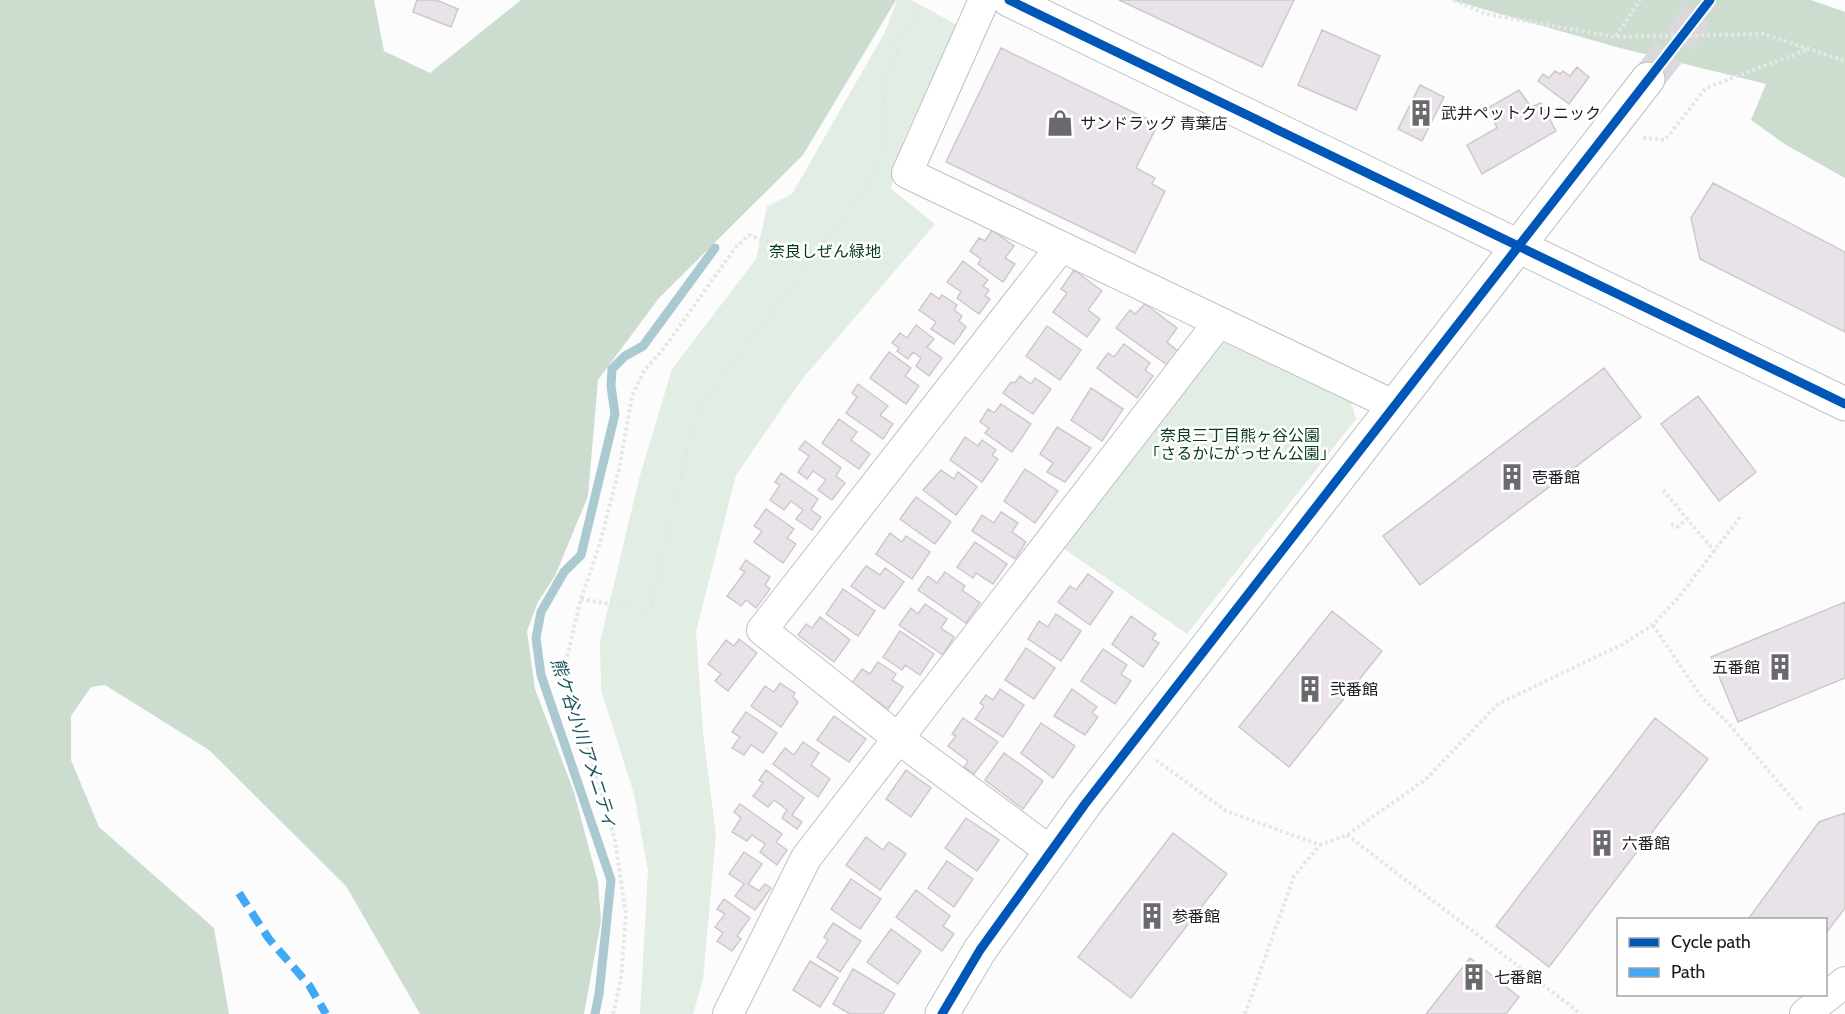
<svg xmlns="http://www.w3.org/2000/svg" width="1845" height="1014" font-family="Cabin,'Noto Sans JP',sans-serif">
	<rect width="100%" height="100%" fill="#fcfcfd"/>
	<!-- green -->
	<path fill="#e2ede4" d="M897,0H911L957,25L903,141L891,189L935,224L803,378L736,475L696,632L703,733L716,834L703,980L693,1014H640L648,871L634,794L601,690L600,642L639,479L672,369L756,259L767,206L792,194L885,32Z
		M1226,338L1351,402L1356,419L1187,634L1063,548Z"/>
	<!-- forest -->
	<path fill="#ccddd0" d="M0,0H374L384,51L430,73L521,0H896L803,155L659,298L598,380L588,496L555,576L538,602L527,631L535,689L574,792L598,882L601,921L584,1014H420L346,886L209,750L105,685L91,687L71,716V760L99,827L214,928L229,1014H0Z
		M1451,0H1811L1845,12V178L1786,145L1751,120L1766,84L1620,48Z"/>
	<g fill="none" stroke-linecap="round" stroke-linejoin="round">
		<!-- stream -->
		<path stroke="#aac9d0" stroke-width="9" d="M595,1014L599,994L611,880L541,675L536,638L541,612L564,572L581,555L615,414L611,386L612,369L625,356L643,346L715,248"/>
	</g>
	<!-- building -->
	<path fill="#e9e3e9" stroke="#ccc9cc" stroke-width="1.5" d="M417,0H436L458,9L451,27L413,12Z
		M1119,0H1294L1262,67Z
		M1322,30L1380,56L1356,110L1298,85Z
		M1001,48L1158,124L1136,168L1155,178L1152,184L1165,191L1135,253L946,162Z
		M1577,67L1589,77L1569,104L1538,81L1543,74L1549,78L1555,71L1560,74L1563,71L1570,76Z
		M1420,85L1444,97L1422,141L1398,129Z
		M1519,90L1531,107L1541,103L1556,131L1482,174L1467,145L1497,128L1488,108Z
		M1713,183L1845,252V332L1700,259L1691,218Z
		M992,230L1014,246L1005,258L1015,264L1003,282L978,264L981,259L970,251L979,238L985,241Z
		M963,261L988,280L983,286L989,290L985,296L990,299L979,314L957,298L961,292L947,282Z
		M1074,270L1102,291L1088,310L1100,319L1087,337L1053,312L1067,293L1061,289Z
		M931,293L939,299L942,295L957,305L954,310L962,316L959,321L966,327L954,344L931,329L936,322L919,310Z
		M1145,304L1177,328L1167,342L1180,353L1170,367L1116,328L1130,310L1135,314Z
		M916,325L934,339L927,347L942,358L929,376L916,366L921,358L913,352L908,359L897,351L899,348L892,343L900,333L907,338Z
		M1047,326L1081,350L1060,380L1026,356Z
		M1124,344L1150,363L1145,370L1153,376L1137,398L1097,368L1108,353L1114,357Z
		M889,352L911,368L905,376L919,386L906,404L870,378Z
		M1604,368L1641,417L1420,585L1383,536Z
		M1020,376L1031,384L1035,378L1051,389L1033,414L1003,393L1011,382L1015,383Z
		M858,384L888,406L880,415L893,424L883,439L846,413L857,397L852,393Z
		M1091,388L1123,409L1102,441L1071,420Z
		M1698,396L1756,472L1719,501L1661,424Z
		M1001,404L1031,424L1012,452L985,433L989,428L980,422L988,409L994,413Z
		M839,419L857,432L851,440L870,454L859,469L822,443Z
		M1057,427L1091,448L1065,482L1047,472L1053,463L1040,454Z
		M965,437L978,446L982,440L996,450L992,455L998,459L982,482L950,460Z
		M805,441L841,468L836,476L845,483L832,500L818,490L826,480L813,471L807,479L798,472L809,456L799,449Z
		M1025,469L1058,491L1035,523L1004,501Z
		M941,470L954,479L958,472L977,487L956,515L923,490Z
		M781,473L818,499L811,510L821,517L812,530L796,519L803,510L791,501L784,510L770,500L780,485L775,482Z
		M916,497L951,522L935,544L900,519Z
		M766,509L794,529L787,538L796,544L783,563L754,542L762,531L754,526Z
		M1001,512L1018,523L1012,532L1026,542L1015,559L972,531L982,515L994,523Z
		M890,533L902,542L906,536L930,552L912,579L876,554Z
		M975,542L1007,564L993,584L976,573L973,578L957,567Z
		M746,560L770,577L765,585L770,589L756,608L746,600L741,606L727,596L745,572L740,569Z
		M866,566L880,575L885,568L904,582L884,609L851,586Z
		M945,572L965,586L962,590L980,603L966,623L918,590L928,576L937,583Z
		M1088,574L1113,592L1090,625L1058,602L1070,586L1076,590Z
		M843,589L875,611L858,636L826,614Z
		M1845,602V678L1738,722L1711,657Z
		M925,604L947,619L941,628L954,637L943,655L899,625L911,608L918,614Z
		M1332,611L1382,651L1289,767L1239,727Z
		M1056,614L1081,631L1061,661L1028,639L1039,621L1048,627Z
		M1131,616L1156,634L1152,639L1159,643L1143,667L1112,644Z
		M820,617L850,640L834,662L798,635L806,624L812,628Z
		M900,631L934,654L920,675L905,665L902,670L883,657Z
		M739,639L757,653L728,691L715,681L721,674L708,664L726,640L734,646Z
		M1026,648L1055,668L1034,699L1005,680Z
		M1103,649L1127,665L1121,674L1131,681L1115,704L1081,681Z
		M878,662L896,674L892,680L903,687L888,709L852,683L862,669L870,674Z
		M780,683L795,693L793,697L798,702L781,727L751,706L765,686L774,692Z
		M1000,689L1024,705L1003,737L975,719L984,706L980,703L986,695L993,700Z
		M1072,689L1097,707L1092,713L1098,717L1085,735L1054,716Z
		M746,712L777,733L763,753L751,745L744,755L732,748L740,737L732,732Z
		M834,716L866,739L849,762L817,740Z
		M963,718L998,742L974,774L964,767L968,761L948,746L956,736L952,734Z
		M1655,718L1708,759L1549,967L1496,926Z
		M1041,723L1075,746L1053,778L1021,753Z
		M803,742L819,753L811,765L830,779L818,797L773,764L785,748L794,755Z
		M1004,753L1043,781L1023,809L985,780Z
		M766,770L804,798L792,815L802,822L797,829L782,818L787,810L774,800L768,807L753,796L763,783L759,780Z
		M906,770L931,788L911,817L886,799Z
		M740,804L782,834L776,842L787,850L777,865L760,852L765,844L752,835L747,841L732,832L741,818L734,812Z
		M1845,813V908L1826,933V920L1749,918L1819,822Z
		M966,818L999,840L977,871L945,848Z
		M1173,833L1227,874L1131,998L1078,957Z
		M866,837L883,850L889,842L906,854L880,890L846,865Z
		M744,852L762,864L748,884L759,891L765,884L771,888L755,910L735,896L744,884L729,874Z
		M947,861L973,879L954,907L928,888Z
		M851,879L881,899L860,929L831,909Z
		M916,890L950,916L943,926L954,934L942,951L896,917Z
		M724,899L750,918L737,936L741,939L732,951L717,941L723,933L715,927L725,914L717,909Z
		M833,923L861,941L840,972L817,957L828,940L824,937Z
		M891,929L921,951L898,984L867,962Z
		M1470,958L1519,997L1506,1014H1426Z
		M810,961L838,978L820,1007L793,990Z
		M853,969L895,994L883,1014H850L833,1004Z"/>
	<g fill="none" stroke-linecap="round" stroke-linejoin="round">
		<!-- secondary-tunnel -->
		<path stroke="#dadadc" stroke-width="33" stroke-dasharray="33 16" stroke-linecap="butt" d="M1648,79L1710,0"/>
		<defs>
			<path id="street" d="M984,0L907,173L1395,406
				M1050,851L899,739L762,630L1061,247
				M728,1014L806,858L1219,322
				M1805,1014L1845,982"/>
			<path id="secondary" d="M1009,0L1845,404
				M942,1014L980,950L1085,804L1648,79"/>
		</defs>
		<!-- street casing -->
		<use href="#street" stroke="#c0c0c3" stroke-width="32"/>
		<!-- secondary casing -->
		<use href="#secondary" stroke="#c0c0c3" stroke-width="35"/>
		<!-- path -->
		<path stroke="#e6e6e6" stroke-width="4" stroke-dasharray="3 3" stroke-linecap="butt" d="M1454,0L1486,14L1615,37L1764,34L1845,61
			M1616,36L1640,0
			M1643,138L1665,140L1706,88L1809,49
			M1663,490L1715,552
			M1671,524L1677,527L1687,519
			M581,599L650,611L688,445L700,407L820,249
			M1653,625L1702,698L1728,723L1801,809
			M1156,760L1226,811L1320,845L1347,835L1425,780L1498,704L1623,644L1653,625L1678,598L1741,516
			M1347,835L1581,1014
			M613,1014L621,979L626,915L615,840L570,688L567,657L581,599L600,543L619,469L632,396L644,371L664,348L735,248L749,235L804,256L822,246L875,174L886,121L882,78L899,52L893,46L912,24L916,0
			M1245,1014L1294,876L1320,845"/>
		<!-- street -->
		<use href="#street" stroke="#fff" stroke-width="30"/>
		<!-- secondary -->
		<use href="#secondary" stroke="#fff" stroke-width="33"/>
		<!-- quiet -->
		<path stroke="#3fa9f5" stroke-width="8" stroke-dasharray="15 8" stroke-linecap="butt" d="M239,893L269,939L309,985L326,1014"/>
		<defs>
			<path id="cycleway" d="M1009,0L1845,404
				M942,1014L980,950L1085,804L1710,0"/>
		</defs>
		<!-- cycleway casing -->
		<use href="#cycleway" stroke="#fff" stroke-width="13"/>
		<!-- cycleway -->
		<use href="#cycleway" stroke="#0057b8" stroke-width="9"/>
	</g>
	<!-- icons -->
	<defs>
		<symbol id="building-bare" viewBox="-9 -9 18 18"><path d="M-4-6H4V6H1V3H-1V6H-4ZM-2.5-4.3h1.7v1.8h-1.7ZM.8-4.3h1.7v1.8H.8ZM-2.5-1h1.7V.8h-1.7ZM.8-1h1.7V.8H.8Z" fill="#6a6a6e" stroke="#fff" stroke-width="2.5" paint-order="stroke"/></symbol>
		<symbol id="shop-bare" viewBox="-9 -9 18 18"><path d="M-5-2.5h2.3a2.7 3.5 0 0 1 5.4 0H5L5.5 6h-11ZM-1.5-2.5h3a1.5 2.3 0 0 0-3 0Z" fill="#6a6a6e" stroke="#fff" stroke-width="2.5" paint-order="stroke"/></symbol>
	</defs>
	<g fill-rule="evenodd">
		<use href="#building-bare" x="1402" y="94" width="38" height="38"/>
		<use href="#shop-bare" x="1041" y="104" width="38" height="38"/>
		<use href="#building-bare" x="1493" y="458" width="38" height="38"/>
		<use href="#building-bare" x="1761" y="648" width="38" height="38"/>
		<use href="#building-bare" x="1291" y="670" width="38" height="38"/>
		<use href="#building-bare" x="1583" y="824" width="38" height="38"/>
		<use href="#building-bare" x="1133" y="897" width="38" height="38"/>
		<use href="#building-bare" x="1455" y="958" width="38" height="38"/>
	</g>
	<g text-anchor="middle" stroke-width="5" stroke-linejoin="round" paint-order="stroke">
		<!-- poi labels -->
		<g font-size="16" fill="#1c1b21" stroke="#fff" text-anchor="start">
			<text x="1441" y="119">武井ペットクリニック</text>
			<text x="1080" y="129">サンドラッグ 青葉店</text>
			<text x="1532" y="483">壱番館</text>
			<text x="1760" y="673" text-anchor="end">五番館</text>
			<text x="1330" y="695">弐番館</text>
			<text x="1622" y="849">六番館</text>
			<text x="1172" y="922">参番館</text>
			<text x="1494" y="983">七番館</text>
		</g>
		<!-- park labels -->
		<g font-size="16" fill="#063b1a" stroke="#fff">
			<text x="825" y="257">奈良しぜん緑地</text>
			<text x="1240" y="441">奈良三丁目熊ヶ谷公園<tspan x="1240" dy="18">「さるかにがっせん公園」</tspan></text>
		</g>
		<!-- water labels -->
		<g font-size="18" font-style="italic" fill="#185660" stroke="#fff">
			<text transform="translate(584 743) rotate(72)" y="6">熊ケ谷小川アメニティ</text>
		</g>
	</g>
	<!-- legend -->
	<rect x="1617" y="918" width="210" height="78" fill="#ffffff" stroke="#a4a4a6" stroke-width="1.5"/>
	<rect x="1629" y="938" width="30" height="9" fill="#0057b8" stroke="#a4a4a6" stroke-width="1.5"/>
	<text x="1671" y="948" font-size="18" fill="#1c1b21">Cycle path</text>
	<rect x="1629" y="968" width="30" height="9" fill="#3fa9f5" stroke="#a4a4a6" stroke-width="1.5"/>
	<text x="1671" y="978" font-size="18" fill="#1c1b21">Path</text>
</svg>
